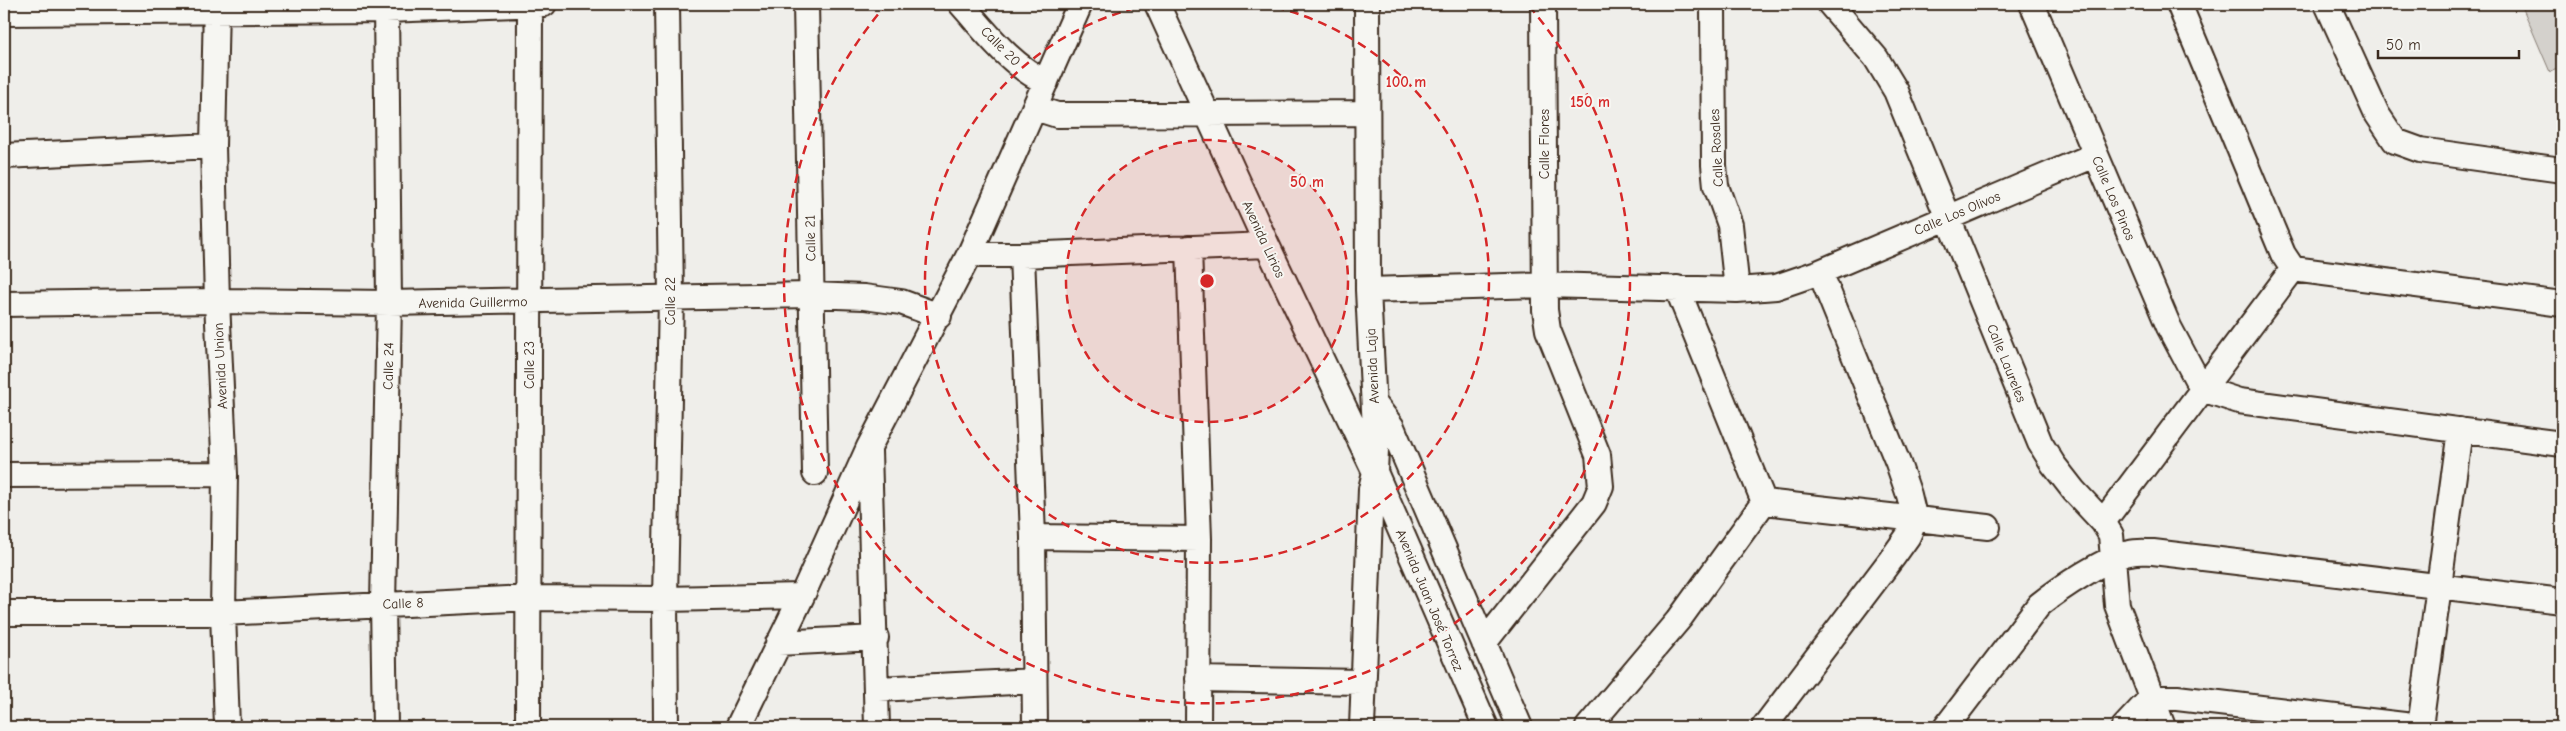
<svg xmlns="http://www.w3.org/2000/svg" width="2566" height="731" font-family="'Comic Neue',sans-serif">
	<rect width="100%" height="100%" fill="#efeeea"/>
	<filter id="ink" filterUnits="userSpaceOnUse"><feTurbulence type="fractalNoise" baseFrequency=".02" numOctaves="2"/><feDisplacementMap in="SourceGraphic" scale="10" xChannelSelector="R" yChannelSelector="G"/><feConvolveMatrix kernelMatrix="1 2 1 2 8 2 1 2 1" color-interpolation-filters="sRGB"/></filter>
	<g filter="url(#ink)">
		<!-- green -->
		<path fill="#d4d1cc" stroke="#887e75" d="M2521,4H2562V67L2550,72Z"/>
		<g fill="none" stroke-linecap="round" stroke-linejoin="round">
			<defs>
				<path id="minor" d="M216,4L213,146L217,301L225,474L223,613L227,727
					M806,4L815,473
					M961,4C986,32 1011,66 1046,82
					M1157,4L1267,245L1375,472L1486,727
					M1713,4L1714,165L1716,186L1730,225L1737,290
					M1830,4L1876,58L1896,91L2040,443L2053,464L2074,491L2103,522L2111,535L2117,605L2163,727
					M2032,4L2169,327L2202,389L2239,401L2562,444
					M2179,4L2283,254L2293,269L2562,304
					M2327,4L2377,114L2395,141L2420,150L2562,170
					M4,13L386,10L544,4
					M1035,108L1057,115L1367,113
					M4,156L213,146
					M1189,248L1199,539L1198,727
					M971,251L982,255H1022L1267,245
					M1022,255L1033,537L1035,727
					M1368,290L1544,285L1737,290L1776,287L1820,272L2095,155
					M4,304L217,301L389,303L811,295L864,297L901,302L939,316
					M1374,403L1392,427L1520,727
					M869,451L877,727
					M4,475L225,474
					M1764,502L1988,527
					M2103,522L2293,269
					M1033,537L1199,539
					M4,613H223L529,598L665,599L802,596
					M778,643L876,638
					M1484,643L1594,503L1601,486L1598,455L1548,330L1545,310L1543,4
					M1198,679L1362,682
					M878,689L1034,681
					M385,727L383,604L389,303L386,4
					M528,727L530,4
					M666,727L665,599L671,297L667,4
					M738,727L802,596L869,447L971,251L1080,4
					M1362,727L1371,489L1375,472L1376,450L1368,290L1367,4
					M1588,727L1680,618L1764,502L1677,288
					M1764,727L1893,557L1908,536L1915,520L1909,495L1898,463L1820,272
					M1946,727L2039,605C2059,589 2106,557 2130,553C2137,551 2145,552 2153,552L2562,601
					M2124,727L2151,698H2177L2421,727
					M2420,727L2460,430"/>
			</defs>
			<!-- minor casing -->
			<use href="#minor" stroke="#3b2a1e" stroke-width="28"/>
			<!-- minor -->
			<use href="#minor" stroke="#f6f6f2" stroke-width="24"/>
		</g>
	</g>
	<!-- distance rings -->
	<circle cx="1207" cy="281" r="141" fill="#d62828" fill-opacity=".12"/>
	<g fill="none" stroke="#d62828" stroke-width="2.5" stroke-dasharray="9 6">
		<circle cx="1207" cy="281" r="141"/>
		<path d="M1261 4A282 282 0 1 1 1153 4"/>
		<path d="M1529 6A423 423 0 1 1 885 6"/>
	</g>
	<g text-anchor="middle" stroke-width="4" stroke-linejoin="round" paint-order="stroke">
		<!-- street labels -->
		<g font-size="14" fill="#3b2a1e" stroke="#f6f6f2">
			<text transform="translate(1001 46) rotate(45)" y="5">Calle 20</text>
			<text transform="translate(1544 144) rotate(-90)" y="5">Calle Flores</text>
			<text transform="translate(1716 148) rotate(-93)" y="5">Calle Rosales</text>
			<text transform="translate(2114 198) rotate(67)" y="5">Calle Los Pinos</text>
			<text transform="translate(1957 213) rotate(-23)" y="5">Calle Los Olivos</text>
			<text transform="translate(810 238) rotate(-91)" y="5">Calle 21</text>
			<text transform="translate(1264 239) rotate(65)" y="5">Avenida Lirios</text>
			<text transform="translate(670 301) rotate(-90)" y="5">Calle 22</text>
			<text transform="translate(473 302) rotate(-1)" y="5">Avenida Guillermo</text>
			<text transform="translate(2007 363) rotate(68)" y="5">Calle Laureles</text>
			<text transform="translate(529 365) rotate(-90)" y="5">Calle 23</text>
			<text transform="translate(220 366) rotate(-93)" y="5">Avenida Union</text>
			<text transform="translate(388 366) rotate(-89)" y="5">Calle 24</text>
			<text transform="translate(1372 366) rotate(-93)" y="5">Avenida Laja</text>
			<text transform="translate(1430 600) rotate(67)" y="5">Avenida Juan José Torrez</text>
			<text transform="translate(403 603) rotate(-2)" y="5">Calle 8</text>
		</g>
	</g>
	<circle cx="1207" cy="281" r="8" fill="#d62828" stroke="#f6f6f2" stroke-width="2.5"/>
	<g font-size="15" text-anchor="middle" font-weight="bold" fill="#d62828" stroke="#f6f6f2" stroke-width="4" stroke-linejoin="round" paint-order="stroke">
		<text x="1406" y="87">100 m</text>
		<text x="1590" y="107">150 m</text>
		<text x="1307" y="187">50 m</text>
	</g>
	<!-- margin -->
	<rect width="2566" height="731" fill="none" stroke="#f6f6f2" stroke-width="20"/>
	<rect x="10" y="10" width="2546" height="711" fill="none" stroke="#3b2a1e" stroke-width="2" filter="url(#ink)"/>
	<!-- scale -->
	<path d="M2378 50v8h141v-8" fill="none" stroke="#3b2a1e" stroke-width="2.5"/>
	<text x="2386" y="50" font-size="15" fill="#3b2a1e" stroke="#f6f6f2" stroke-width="4" paint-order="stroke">50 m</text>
</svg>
